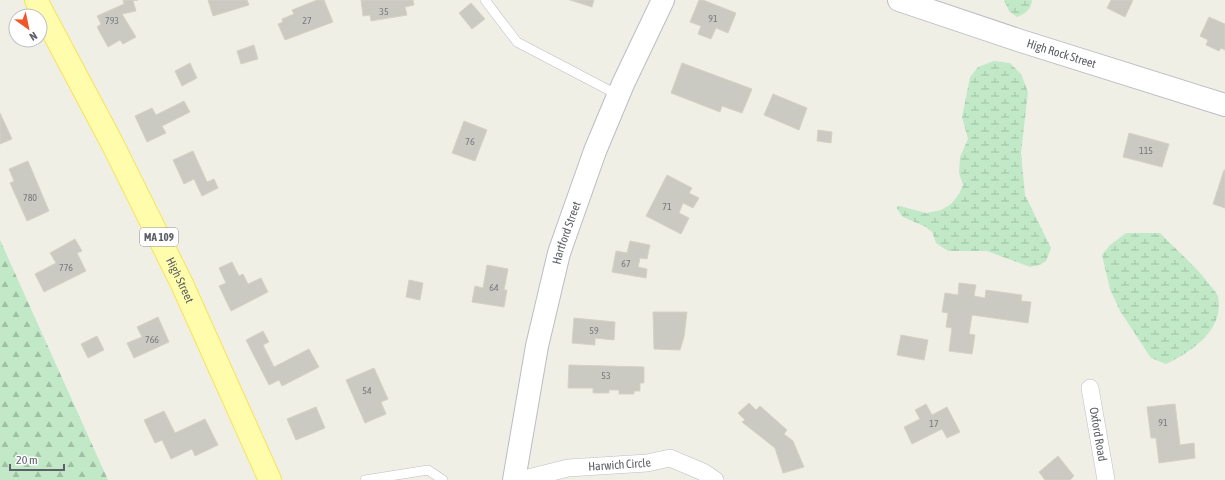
<svg xmlns="http://www.w3.org/2000/svg" width="1225" height="480" font-family="'Asap Condensed',sans-serif">
	<defs>
		<pattern id="forest-firs" width="22" height="20" patternUnits="userSpaceOnUse"><rect width="22" height="20" fill="#c1e9c7"/><path d="M5 1l3.5 6h-7zM16 11l3.5 6h-7z" fill="#a0c0a5"/></pattern>
		<pattern id="wetland-marsh" width="20" height="14" patternUnits="userSpaceOnUse"><rect width="20" height="14" fill="#c1e9c7"/><path d="M1 5h8M5 5V1M11 12h8M15 12V8" fill="none" stroke="#a0c0a5"/></pattern>
	</defs>
	<rect width="100%" height="100%" fill="#f0efe5"/>
	<!-- forest -->
	<path fill="url(#forest-firs)" d="M0,240L108,480H0Z"/>
	<!-- wetland -->
	<path fill="url(#wetland-marsh)" d="M1004,0H1032C1031,10 1025,14 1017,17L1009,11Z
		M994,61L1010,63L1021,74L1028,92L1021,153L1025,195L1051,248L1046,261L1040,265L1030,267L987,251H948L936,243L932,232L926,227L903,217L897,209V206H900L926,213L941,210L951,204L959,194L963,185L959,173L960,157L968,139L962,117L970,77L978,67Z
		M1126,233H1160C1176,250 1195,265 1209,284C1212,288 1216,292 1218,296C1225,330 1191,352 1166,364L1151,358L1120,311L1110,289L1102,255L1110,245Z"/>
	<!-- building -->
	<path fill="#cbcac2" stroke="#d5d2c3" d="M123,0H138L133,1L136,11L122,14L136,37L123,44L120,40L108,47L97,27L101,24L97,16L124,4Z
		M208,0H247L249,5L213,16Z
		M317,0H324L333,22L285,40L278,24L283,22L282,19L294,14L292,10Z
		M361,0H413L414,5L405,7L407,15L371,21L370,15L363,16Z
		M570,0H594L592,7Z
		M699,0H703L736,13L728,33L716,28L711,39L698,34L701,26L690,22Z
		M1111,0H1133L1125,17L1107,8Z
		M471,3L485,19L472,29L459,13Z
		M1209,17L1225,24V50L1221,48L1219,51L1206,45L1208,40L1200,36Z
		M254,45L258,59L241,64L237,51Z
		M190,63L197,78L182,86L175,71Z
		M682,63L752,89L742,113L722,106L720,112L671,93Z
		M773,94L807,108L799,130L764,115Z
		M184,101L190,112L162,126L166,133L147,142L135,116L152,108L156,115Z
		M0,113L12,139L0,144Z
		M464,121L487,130L475,161L452,153Z
		M818,130L832,132L831,143L817,141Z
		M1129,133L1169,144L1162,167L1123,157Z
		M193,151L207,182L214,179L218,188L202,196L194,179L184,184L173,160Z
		M28,161L49,211L27,221L10,183L14,181L9,169Z
		M1224,170H1225V208L1213,204Z
		M667,175L692,188L689,193L699,198L693,208L683,203L679,213L689,218L681,234L646,216Z
		M75,239L82,251L77,253L86,271L44,292L35,274L56,263L50,253Z
		M630,241L650,245L647,259L640,258L638,267L647,269L646,278L612,272L616,251L627,253Z
		M232,262L239,276L243,274L248,284L261,278L268,292L231,311L219,286L226,283L219,268Z
		M487,265L508,269L504,290H507L504,307L472,302L475,286L483,288Z
		M409,280L423,283L420,300L406,297Z
		M959,283L976,285L974,296L985,298L986,290L1022,295L1021,301L1031,302L1028,323L972,315L969,334L975,335L972,354L949,351L952,328L946,327L948,313L942,312L945,293L958,295Z
		M653,312H687L684,337L680,350L654,349Z
		M158,317L169,342L134,358L127,343L142,337L137,327Z
		M574,318L615,322L614,340L595,338V345L572,343Z
		M263,331L269,342L263,345L274,367L309,349L319,367L282,386L279,380L269,385L246,340Z
		M901,335L928,340L924,360L897,355Z
		M97,336L104,350L88,358L81,344Z
		M569,365L644,367V383H640V391H634V394H619V390H609V393H593V388H568Z
		M374,368L388,399L381,402L386,414L365,423L346,380Z
		M749,403L756,410L760,406L787,430L784,434L793,441L804,467L783,473L775,448L742,422L745,420L738,413Z
		M926,404L932,415L947,407L960,432L947,438L942,429L912,444L904,427L920,419L915,410Z
		M1175,404L1180,445L1194,443L1195,458L1159,463L1156,438H1151L1147,407Z
		M316,407L325,428L296,440L287,419Z
		M164,411L175,433L205,419L218,445L195,456L192,449L171,459L162,440L155,443L144,420Z
		M1058,456L1074,476L1070,480H1045L1039,472Z"/>
	<g fill="none" stroke-linecap="round" stroke-linejoin="round">
		<defs>
			<path id="lane" d="M485,0L517,42L618,95
				M365,480L428,470L443,480"/>
			<g id="street">
				<path id="s1" d="M1090,388L1106,480"/>
				<path id="s2" d="M520,480L568,468L647,463L670,458L703,472L715,480"/>
			</g>
			<g id="secondary">
				<path id="s3" d="M899,0L1021,41L1225,105"/>
				<path id="s4" d="M514,480L537,346L559,253L595,151L623,84L663,0"/>
			</g>
			<g id="primary">
				<path id="s5" d="M36,0L112,143L182,284L270,480"/>
			</g>
		</defs>
		<!-- lane casing -->
		<use href="#lane" stroke="#bdbec5" stroke-width="10"/>
		<!-- street casing -->
		<use href="#street" stroke="#bdbec5" stroke-width="18"/>
		<!-- secondary casing -->
		<use href="#secondary" stroke="#bbbdc4" stroke-width="24"/>
		<!-- primary casing -->
		<use href="#primary" stroke="#f8e257" stroke-width="24"/>
		<!-- lane -->
		<use href="#lane" stroke="#fff" stroke-width="9"/>
		<!-- street -->
		<use href="#street" stroke="#fff" stroke-width="17"/>
		<!-- secondary -->
		<use href="#secondary" stroke="#fff" stroke-width="22"/>
		<!-- primary -->
		<use href="#primary" stroke="#fffdac" stroke-width="22"/>
	</g>
	<g text-anchor="middle" stroke-width="3" stroke-linejoin="round" paint-order="stroke">
		<!-- number labels -->
		<g font-size="10" fill="#787a7e">
			<text x="384" y="15">35</text>
			<text x="713" y="22">91</text>
			<text x="112" y="24">793</text>
			<text x="307" y="24">27</text>
			<text x="470" y="145">76</text>
			<text x="1146" y="154">115</text>
			<text x="30" y="201">780</text>
			<text x="667" y="210">71</text>
			<text x="626" y="267">67</text>
			<text x="66" y="271">776</text>
			<text x="494" y="291">64</text>
			<text x="594" y="334">59</text>
			<text x="152" y="343">766</text>
			<text x="606" y="379">53</text>
			<text x="367" y="394">54</text>
			<text x="1163" y="426">91</text>
			<text x="934" y="427">17</text>
		</g>
		<!-- shield labels -->
		<rect fill="#fff" stroke="#8e9095" stroke-width="1" x="140" y="228" width="38" height="18" rx="3"/>
		<g font-size="11" font-weight="bold" fill="#5d6067">
			<text x="159" y="241">MA 109</text>
		</g>
		<!-- street labels -->
		<g font-size="12" fill="#5d6067" stroke="#fff">
			<text dy="4" stroke="none"><textPath href="#s3" startOffset="171">High Rock Street</textPath></text>
			<text dy="4" stroke="none"><textPath href="#s4" startOffset="253">Hartford Street</textPath></text>
			<text dy="4" stroke="none"><textPath href="#s5" startOffset="315">High Street</textPath></text>
			<text dy="4" stroke="none"><textPath href="#s1" startOffset="47">Oxford Road</textPath></text>
			<text dy="4" stroke="none"><textPath href="#s2" startOffset="101">Harwich Circle</textPath></text>
		</g>
	</g>
	<!-- north arrow -->
	<g transform="translate(28 28) rotate(147)"><circle r="19" fill="#ffffff" stroke="#bebfc2"/>
	<path d="M0-3L7 15L0 10L-7 15Z" fill="#f1562a"/>
	<text y="-6" font-size="11" font-weight="bold" text-anchor="middle" fill="#5d6067">N</text>
	</g>
	<!-- scale -->
	<path d="M10 464v6h54v-6" fill="none" stroke="#5d6067" stroke-width="2"/>
	<text x="16" y="464" font-size="12" fill="#5d6067" stroke="#ffffff" stroke-width="3" paint-order="stroke">20 m</text>
</svg>
